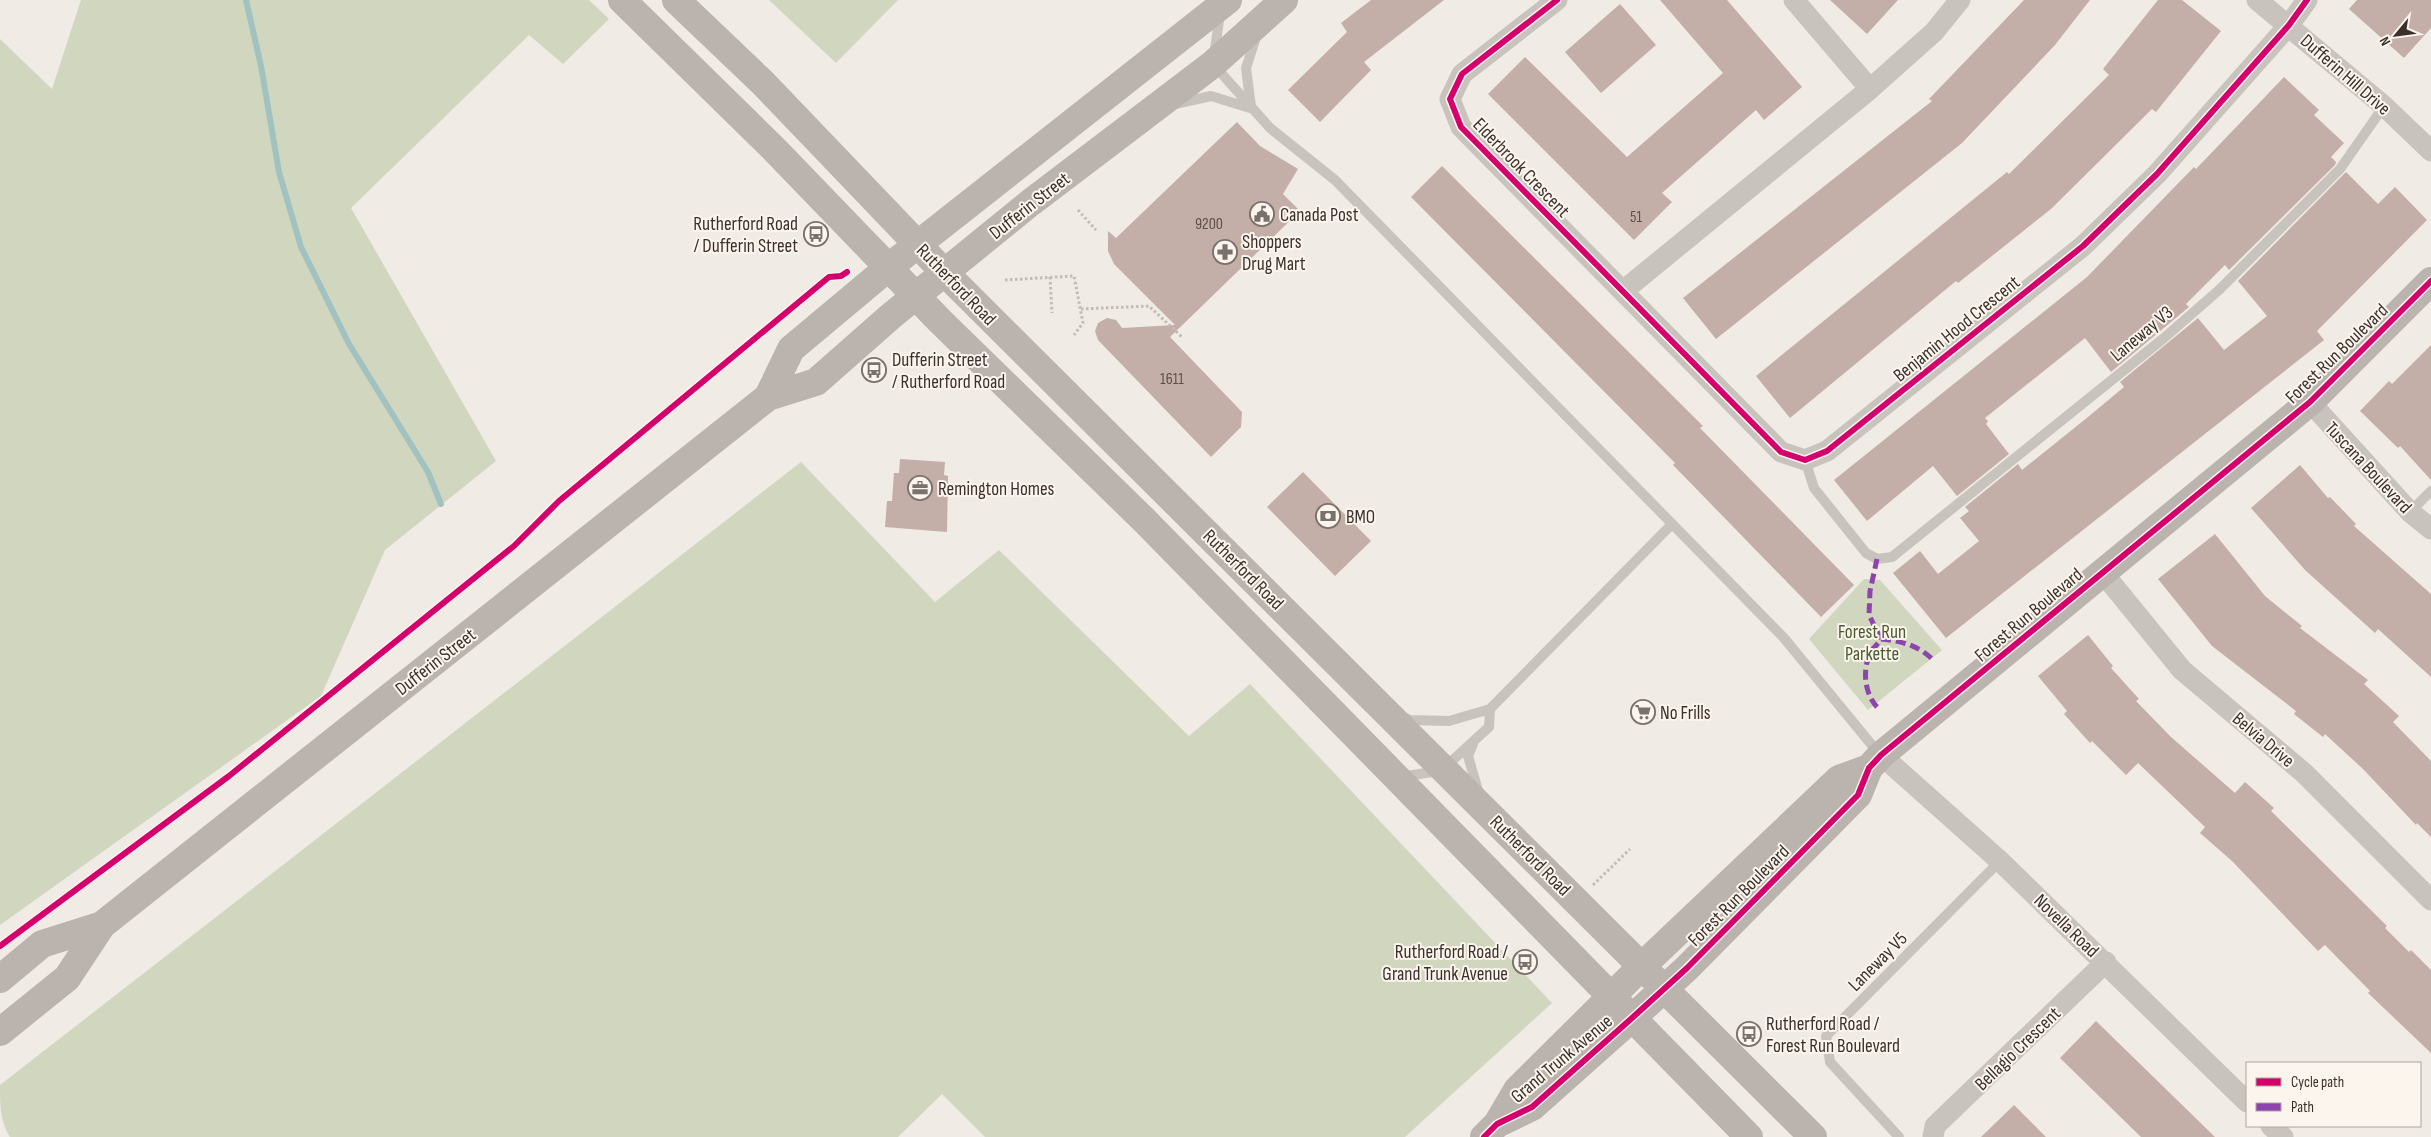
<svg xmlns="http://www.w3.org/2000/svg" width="2431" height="1137" font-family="'Sofia Sans Condensed',sans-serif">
	<rect width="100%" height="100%" fill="#f0ebe5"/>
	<!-- green -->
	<path fill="#d1d6bf" d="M81,0H589L609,19L563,64L529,35L351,208L496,461L385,550L321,696L0,925V39L52,89Z
		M769,0H898L836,63Z
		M801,462L935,602L999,550L1189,736L1250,684L1552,1003L1405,1137H985L942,1094L898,1137H10C0,1122 0,1104 0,1085Z
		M1864,579L1880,580L1942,650L1868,710L1809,639Z"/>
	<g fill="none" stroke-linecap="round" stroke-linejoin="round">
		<!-- stream -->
		<path stroke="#a1c2c1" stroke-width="6" d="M246,0L261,66L279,172L301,247L349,344L428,472L441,504"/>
	</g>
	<!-- building -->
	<path fill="#c3afa7" d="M1371,0H1444L1364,62L1371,70L1320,122L1288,90L1347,32L1341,23Z
		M1660,0H1727L1802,87L1764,120L1756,110L1662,193L1672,202L1634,240L1488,94L1525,57L1627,157L1723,73Z
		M1830,0H1898L1867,34Z
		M2024,0H2090L2055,45L1962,143L1716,339L1683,298L1932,101L1929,99Z
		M2158,0H2182L2221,31L2156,112L2152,109L2051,209L1958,283L1956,281L1790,418L1756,376L2007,172L2009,174L2109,75L2103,69Z
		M2357,0H2431V28L2404,58L2349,9Z
		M1620,4L1656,45L1601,93L1565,52Z
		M2284,77L2319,110L2314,115L2344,143L2331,157L2336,162L2335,165L2229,270L2225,265L2186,304L2189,307L2111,372L2085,338L1985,418L1988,421L1986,424L2009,454L1957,496L1933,466L1867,521L1834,480L2087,277L2194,167L2196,169Z
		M1237,122L1260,146L1298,169L1283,194L1300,211L1170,337L1242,412L1241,427L1211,457L1098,340L1095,331L1098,323L1107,318L1116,320L1122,328L1175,325L1114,264L1108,251V231L1116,238Z
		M1442,166L1703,426L1700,428L1854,585L1821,617L1673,465L1675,463L1411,197Z
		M2346,172L2378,204L2395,187L2427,220L2317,331L2324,340L1946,638L1893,573L1920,551L1938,574L1979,541L1960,518L1969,511L1965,507L2018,464L2022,470L2088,417L2124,387L2120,382L2198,318L2224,350L2267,316L2238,281Z
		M2431,345V480L2400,446L2398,448L2360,411L2389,381L2392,384Z
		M900,459L945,462L944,475L948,476L947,532L885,527L887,501H892L894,473H899Z
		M2300,465L2328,498L2330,497L2356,524L2354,526L2431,594V677L2378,629L2375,633L2305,570L2251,508Z
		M1303,472L1371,541L1335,576L1267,507Z
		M2215,534L2265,596L2302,626L2300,628L2368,680L2364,684L2399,716L2393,722L2431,761V837L2417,823L2416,825L2363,769L2325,734L2323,737L2294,714L2296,711L2212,646L2158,579Z
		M2088,635L2113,666L2111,668L2139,699L2136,701L2171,737L2235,793L2245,782L2274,808L2271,811L2387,926L2385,928L2409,952L2411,950L2431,970V1053L2368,993L2370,991L2325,945L2318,951L2232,861L2200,833L2205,827L2138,763L2126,775L2092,741L2090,743L2064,714L2067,711L2038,676Z
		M2096,1021L2215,1137H2141L2060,1058Z
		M2014,1105L2046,1137H1981Z"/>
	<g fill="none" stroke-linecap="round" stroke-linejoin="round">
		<!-- path -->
		<path stroke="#c2bbb6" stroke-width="3" stroke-dasharray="2.5 2.5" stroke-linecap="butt" d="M1078,210L1096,230
			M1050,277L1052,313
			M1005,280L1074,276L1083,323L1074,335
			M1081,309L1149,306L1183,338
			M1593,885L1630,849"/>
		<!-- lane -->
		<path stroke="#c9c3be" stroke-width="10" d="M1220,13L1213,64L1270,128L1335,180L1784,638L1880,755
			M1175,104L1211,96L1250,108
			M1251,107L1246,68L1257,34
			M1805,460L1814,488L1866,553L1877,559L1892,557L2164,338L2219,290L2340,169L2384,106
			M2410,512L2431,491
			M1401,716L1410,720L1449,721L1490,709L1672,524
			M1473,744L1468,756L1479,794
			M1400,777L1439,771L1444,768L1489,727L1490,709
			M1899,1137L1830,1062L1826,1036L2000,861"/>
		<!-- street -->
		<path stroke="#c9c3be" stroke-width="21" d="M1557,0L1462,74L1450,99L1461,127L1781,452L1805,460L1827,451L2083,246L2157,174L2289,25L2307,0
			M1794,0L1870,89
			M2257,0L2384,106L2431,151
			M1623,291L1870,89L1934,32L1960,0
			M2310,402L2410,512L2431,529
			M2103,573L2182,670L2304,773L2431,900
			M1881,755L2000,861L2247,1102
			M2271,1126L2283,1137
			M1933,1137L1935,1126L2106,962"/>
		<!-- secondary -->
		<path stroke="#bab3ae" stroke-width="28" d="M622,0L775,150L940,321L1145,521L1749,1137
			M676,0L762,82L945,273L1813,1137
			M768,397L791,349L889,267L1228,0
			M0,979L42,944L102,925
			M0,1032L67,978L102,925L768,397L816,382L891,316L1030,203L1213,64L1284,0
			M1497,1124L1517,1090L1642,966L1839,779L1869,768
			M1484,1137L1497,1124L1532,1107L1632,1018L1687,968L1858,795L1869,768L1881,755L2310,402L2431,281"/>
		<!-- quiet -->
		<path stroke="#8e44ad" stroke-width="5" stroke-dasharray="10 5" stroke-linecap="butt" d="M1877,559L1870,591L1869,615L1881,639
			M1877,707C1864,693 1862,668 1871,652C1874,647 1878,644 1881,639C1902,641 1920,646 1934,661"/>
		<defs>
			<path id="cycleway" d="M1557,0L1462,74L1450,99L1461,127L1781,452L1805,460L1827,451L2083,246L2157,174L2289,25L2307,0
				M0,946L229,776L514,546L559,501L829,277L841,276L847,272
				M1484,1137L1497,1124L1532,1107L1632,1018L1687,968L1858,795L1869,768L1881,755L2310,402L2431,281"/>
		</defs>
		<!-- cycleway casing -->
		<use href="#cycleway" stroke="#fbf5ee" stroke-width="9"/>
		<!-- cycleway -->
		<use href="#cycleway" stroke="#d6006c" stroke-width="6"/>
	</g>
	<!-- icons -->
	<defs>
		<symbol id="civic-ring" viewBox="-11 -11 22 22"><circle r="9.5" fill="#fbf5ee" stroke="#7a716c" stroke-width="1.5"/><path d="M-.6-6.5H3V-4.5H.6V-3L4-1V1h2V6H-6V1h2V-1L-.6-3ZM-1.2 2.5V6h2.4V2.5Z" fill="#7a716c"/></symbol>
		<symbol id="bus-ring" viewBox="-11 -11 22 22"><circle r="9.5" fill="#fbf5ee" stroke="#7a716c" stroke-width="1.5"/><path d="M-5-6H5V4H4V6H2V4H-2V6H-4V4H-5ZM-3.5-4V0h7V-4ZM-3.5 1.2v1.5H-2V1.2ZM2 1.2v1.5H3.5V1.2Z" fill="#7a716c"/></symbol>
		<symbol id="pharmacy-ring" viewBox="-11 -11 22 22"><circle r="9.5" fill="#fbf5ee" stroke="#7a716c" stroke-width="1.5"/><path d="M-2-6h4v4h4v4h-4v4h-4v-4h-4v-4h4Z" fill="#7a716c"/></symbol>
		<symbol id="office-ring" viewBox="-11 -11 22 22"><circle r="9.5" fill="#fbf5ee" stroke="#7a716c" stroke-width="1.5"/><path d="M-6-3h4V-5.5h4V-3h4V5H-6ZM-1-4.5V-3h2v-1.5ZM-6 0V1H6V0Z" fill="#7a716c"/></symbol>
		<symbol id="bank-ring" viewBox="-11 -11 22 22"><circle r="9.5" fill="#fbf5ee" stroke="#7a716c" stroke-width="1.5"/><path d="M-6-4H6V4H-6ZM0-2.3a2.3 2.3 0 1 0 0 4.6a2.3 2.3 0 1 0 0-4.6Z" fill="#7a716c"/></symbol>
		<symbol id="supermarket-ring" viewBox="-11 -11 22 22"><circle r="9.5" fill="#fbf5ee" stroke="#7a716c" stroke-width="1.5"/><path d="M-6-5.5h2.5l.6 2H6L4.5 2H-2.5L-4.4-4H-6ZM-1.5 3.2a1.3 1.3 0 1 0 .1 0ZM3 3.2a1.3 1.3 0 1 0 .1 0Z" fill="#7a716c"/></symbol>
	</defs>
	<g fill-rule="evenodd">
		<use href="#civic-ring" x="1248" y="200" width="28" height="28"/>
		<use href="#bus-ring" x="802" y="220" width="28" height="28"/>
		<use href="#pharmacy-ring" x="1211" y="238" width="28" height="28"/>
		<use href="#bus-ring" x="860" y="356" width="28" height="28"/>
		<use href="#office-ring" x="906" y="474" width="28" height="28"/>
		<use href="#bank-ring" x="1314" y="502" width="28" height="28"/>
		<use href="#supermarket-ring" x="1629" y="698" width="28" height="28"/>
		<use href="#bus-ring" x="1511" y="948" width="28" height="28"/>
		<use href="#bus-ring" x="1735" y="1020" width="28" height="28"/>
	</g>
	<g text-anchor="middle" stroke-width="4" stroke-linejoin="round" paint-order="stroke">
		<!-- number labels -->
		<g font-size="16" fill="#5d504a">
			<text x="1636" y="222">51</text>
			<text x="1209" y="229">9200</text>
			<text x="1172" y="384">1611</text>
		</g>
		<!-- street labels -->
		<g font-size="19" fill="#3b302b" stroke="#fbf5ee">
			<text transform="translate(2346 74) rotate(41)" y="7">Dufferin Hill Drive</text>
			<text transform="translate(1522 167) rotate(46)" y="7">Elderbrook Crescent</text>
			<text transform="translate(1029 205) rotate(-38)" y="7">Dufferin Street</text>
			<text transform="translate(957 284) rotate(46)" y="7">Rutherford Road</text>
			<text transform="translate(1956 328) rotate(-39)" y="7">Benjamin Hood Crescent</text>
			<text transform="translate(2141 333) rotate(-40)" y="7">Laneway V3</text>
			<text transform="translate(2336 353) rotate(-44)" y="7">Forest Run Boulevard</text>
			<text transform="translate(2369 467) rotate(47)" y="7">Tuscana Boulevard</text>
			<text transform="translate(1244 569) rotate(45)" y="7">Rutherford Road</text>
			<text transform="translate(2028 614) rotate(-40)" y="7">Forest Run Boulevard</text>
			<text transform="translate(435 661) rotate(-38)" y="7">Dufferin Street</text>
			<text transform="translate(2264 739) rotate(40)" y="7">Belvia Drive</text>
			<text transform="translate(1531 855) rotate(45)" y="7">Rutherford Road</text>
			<text transform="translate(1738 895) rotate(-45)" y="7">Forest Run Boulevard</text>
			<text transform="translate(2067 925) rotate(44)" y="7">Novella Road</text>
			<text transform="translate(1877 961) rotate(-45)" y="7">Laneway V5</text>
			<text transform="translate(2017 1048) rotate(-44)" y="7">Bellagio Crescent</text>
			<text transform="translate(1561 1058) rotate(-40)" y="7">Grand Trunk Avenue</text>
		</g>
		<!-- poi labels -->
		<g font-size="19" fill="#3b302b" stroke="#fbf5ee" text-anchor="start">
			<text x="1280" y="221">Canada Post</text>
			<text x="798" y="230" text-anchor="end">Rutherford Road<tspan x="798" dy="22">/ Dufferin Street</tspan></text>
			<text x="1242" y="248">Shoppers<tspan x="1242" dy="22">Drug Mart</tspan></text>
			<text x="892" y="366">Dufferin Street<tspan x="892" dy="22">/ Rutherford Road</tspan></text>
			<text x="938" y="495">Remington Homes</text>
			<text x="1346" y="523">BMO</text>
			<text x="1660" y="719">No Frills</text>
			<text x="1508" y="958" text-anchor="end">Rutherford Road /<tspan x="1508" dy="22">Grand Trunk Avenue</tspan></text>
			<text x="1766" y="1030">Rutherford Road /<tspan x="1766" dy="22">Forest Run Boulevard</tspan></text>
		</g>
		<!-- park labels -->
		<g font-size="19" fill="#4a5a2e" stroke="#fbf5ee">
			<text x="1872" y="638">Forest Run<tspan x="1872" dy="22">Parkette</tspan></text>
		</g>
	</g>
	<!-- legend -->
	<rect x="2246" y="1062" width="175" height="65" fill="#fbf5ee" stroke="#aea6a0"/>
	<rect x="2256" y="1078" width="25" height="8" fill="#d6006c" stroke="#aea6a0"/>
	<text x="2291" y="1087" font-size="15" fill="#3b302b">Cycle path</text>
	<rect x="2256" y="1103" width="25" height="8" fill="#8e44ad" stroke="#aea6a0"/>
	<text x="2291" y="1112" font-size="15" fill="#3b302b">Path</text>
	<!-- north arrow -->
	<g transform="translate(2396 35) rotate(241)" stroke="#fbf5ee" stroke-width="4" paint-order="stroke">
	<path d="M0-4L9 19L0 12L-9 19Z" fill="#3b302b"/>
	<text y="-8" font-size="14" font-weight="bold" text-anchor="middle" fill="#3b302b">N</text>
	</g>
</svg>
